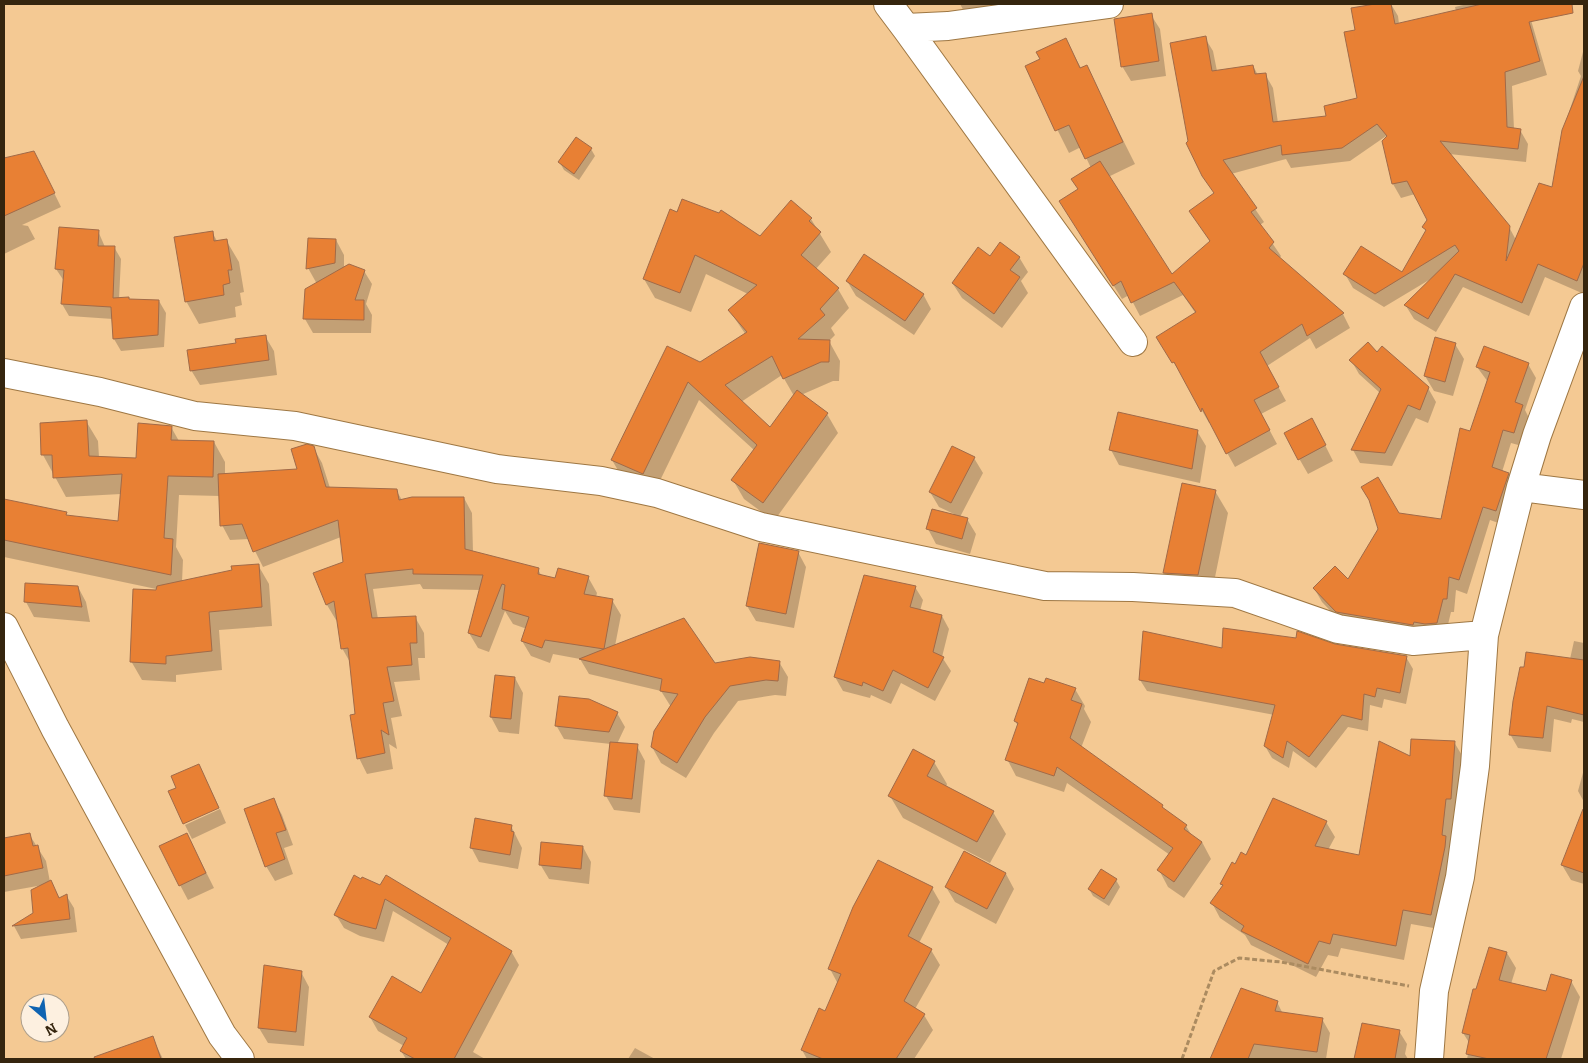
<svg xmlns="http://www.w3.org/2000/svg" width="1588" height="1063" font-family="Bitter,serif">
	<rect width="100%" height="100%" fill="#f4c993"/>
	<!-- shadow -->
	<path fill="#0003" fill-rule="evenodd" d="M960,4H992L966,15Z
		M1382,4H1391L1398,16L1399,24L1456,11L1455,7L1467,4H1514L1531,20L1547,75L1512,86L1514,129L1520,130L1528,144L1526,162L1449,154L1509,227L1516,240L1553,188L1563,130L1581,76L1578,71L1584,48V294L1545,277L1529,316L1463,287L1436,332L1414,319L1406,306L1434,277L1384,307L1353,288L1345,274H1402L1427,232L1423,227L1428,220L1415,194L1401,198L1393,184L1383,142L1389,134L1350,161L1291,168L1286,159L1231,174L1264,222L1260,225L1281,256L1279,259L1343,314L1350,328L1316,349L1310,338L1267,366L1286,401L1261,414L1277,444L1235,467L1209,420V423L1182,375L1166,351L1196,314L1183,295L1140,316L1129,295L1122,299L1069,214L1079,190L1091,168L1081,147L1069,153L1026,67L1041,60L1066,40L1081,68L1086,66L1135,164L1108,177L1171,276L1211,242L1191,211L1215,194L1205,38L1213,51L1217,71L1253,66L1258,75L1265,74L1273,88L1278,123L1328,117L1359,99L1357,30L1353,9Z
		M1151,15L1160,29L1166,76L1131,81L1122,66Z
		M591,149L595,156L579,180L564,170L560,163Z
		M34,152L61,207L22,225L28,226L35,239L4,254V159Z
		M791,202L811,219L831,252L815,270L838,289L849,308L831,328L835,335L829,341L840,361L839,381H833L801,395L827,414L838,433L774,521L744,499L733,480L754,450L699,400L654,493L623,479L612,460L700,364L746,335L729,310L748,294L706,274L691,312L655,298L644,279L671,211L760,238ZM782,375L794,396L770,429L741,402Z
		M60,228L98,231L105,247H114L121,259L119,299L159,301L166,313L164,347L121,351L114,339L113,319L69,316L62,304L64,281L56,269Z
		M212,232L217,241L226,240L239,262L244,292L240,293L242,305L235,307L236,317L199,324L186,301Z
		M336,240L344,255V268L364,271L372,284L366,304L372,315L371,333H313L305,319L317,284L308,268Z
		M1019,257L1028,272L1021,281L1028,293L1002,328L962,298L953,284Z
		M847,281L923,294L931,309L914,335L856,296Z
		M265,336L274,351L277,375L200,385L191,370L237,344Z
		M1455,344L1464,359L1453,396L1434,391L1425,376Z
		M1377,353L1428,388L1436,402L1428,423L1416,418L1392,466L1360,463L1353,450L1380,393L1359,374L1351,360Z
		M1528,364L1536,378L1525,410L1530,420L1522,446L1511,443L1502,472L1508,474L1516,488L1504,525L1490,520L1467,594L1456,590L1454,612H1451L1445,637L1345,626L1322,602L1314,588L1348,581L1398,514L1442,521L1488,382L1477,367Z
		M86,421L98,441L99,457L137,460L171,427L179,441L214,442L225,462V475L298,470L313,447L322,463L330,488L396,490L402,500L464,498L472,513L473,552L538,569L542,577L556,580L588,577L597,593L596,597L612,600L621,615L615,646L714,665L779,662L788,677L786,696L775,695L738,701L714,733L686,778L661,763L652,747L671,707L661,691L589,674L580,659L553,654L550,663L531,656L522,641L527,629L513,624L505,611L489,652L478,648L469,633L481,590L423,589L420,584L373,589L378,619L415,617L424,633L425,658H418L420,680L394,682L402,716L391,718L397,749L389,744L393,769L367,774L359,758L351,664L342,648L338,619L336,620L327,605L315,574L344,563L341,537L263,567L249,539L230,540L222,525L220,496L179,495L176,547L183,560L182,582L258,565L269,584L272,626L219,630L222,670L176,675V682L142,680L131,661L161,590L4,557V500L64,513L66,517L119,522L121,494L66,497L43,455Z
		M1197,431L1206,446L1200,483L1119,465L1111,450Z
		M1285,434L1320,435L1333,461L1308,474Z
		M974,458L983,473L960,517L967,519L976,534L970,554L936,544L928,529L954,514L939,507L930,492Z
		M1215,491L1228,513L1211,597L1177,595L1164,573Z
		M798,552L806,567L794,628L756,621L747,606Z
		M78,587L86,602L90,622L34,617L26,602Z
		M915,587L923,600L920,611L942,616L949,629L942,657L951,671L935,701L901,683L891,704L871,695L870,698L843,691L835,677Z
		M1574,641L1584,643V722L1572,719L1571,723L1554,719L1551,752L1518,748L1510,734L1570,659Z
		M1335,646L1406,657L1413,669L1406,704L1384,699L1382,708L1370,705L1368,731L1348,727L1316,768L1293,751L1289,768L1272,758L1265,746L1274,715L1147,691L1140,680L1223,649Z
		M496,676L515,678L523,693L519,734L499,732L491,717Z
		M1045,685L1075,689L1085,706L1084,709L1091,722L1081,748L1162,806L1165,811L1186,826L1192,836L1202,842L1211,859L1184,898L1168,887L1159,870L1170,855L1067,783L1064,792L1016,776L1007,759L1018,726L1015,721Z
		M589,700L617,713L625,727L617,744L637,746L645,761L640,813L614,810L606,796L611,744L564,739L556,725Z
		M1454,742L1463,757L1458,813L1454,812L1450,846L1454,852L1439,929L1411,924L1404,960L1341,948L1338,957L1328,955L1316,977L1251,945L1245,935L1220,918L1212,903L1224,887L1222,884L1235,866L1247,857L1273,799L1326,822L1335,837L1328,850L1360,856L1412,758Z
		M913,751L934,762L947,784L946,787L993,812L1006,834L990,863L903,818L890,796Z
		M199,765L219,807L183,823L177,788Z
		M1584,769V802L1578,791Z
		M274,800L282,815L293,845L284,848L293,874L275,881L266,866Z
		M220,809L226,823L192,839L185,825Z
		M511,826L522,848L518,869L479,862L471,847Z
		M29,834L46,861L50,882L60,899L66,895L74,908L77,932L21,939L14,926L34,914L43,885L4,892V839Z
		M187,834L214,888L188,900L180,885Z
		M1573,837L1584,841V884L1571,880L1562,865Z
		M583,847L591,862L589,884L549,879L540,864Z
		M964,853L1006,874L1014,889L996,924L955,902L946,887Z
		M354,877L511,951L519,965L473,1052L485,1059H406L401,1051L404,1046L378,1031L370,1017L422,995L449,945L393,911L384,942L360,936L344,928L336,915Z
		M1116,880L1120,887L1109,906L1093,896L1089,889Z
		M932,888L940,902L919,943L931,950L940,965L915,1009L924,1015L933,1030L914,1059H807L802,1050L826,1013L838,984L830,969Z
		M1507,953L1516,968L1511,984L1547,992L1571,981L1580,997L1561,1059H1467L1470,1044L1463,1033L1477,991Z
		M301,972L309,987L304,1046L268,1043L259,1028Z
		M1242,990L1277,1002L1283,1014L1322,1019L1330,1033L1326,1059H1212Z
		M1363,1024L1399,1031L1407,1044L1405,1054L1408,1059H1355Z
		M152,1037L163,1059H130L126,1047Z
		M635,1048L655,1059H628Z"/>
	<!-- building -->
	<path fill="#e88034" stroke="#a16a48" d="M1375,4H1391L1395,24L1482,4H1572L1573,13L1529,22L1540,61L1505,72L1507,127L1521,129L1518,149L1440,141L1510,226L1506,261L1539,183L1552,187L1562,130L1584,76V263L1577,281L1538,264L1522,303L1455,274L1428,319L1404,305L1459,251L1455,245L1375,294L1343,274L1361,246L1402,272L1426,230L1422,227L1427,220L1407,181L1392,184L1382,141L1387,136L1377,124L1342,148L1282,155L1281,145L1223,160L1257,208L1251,212L1274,242L1269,248L1344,313L1307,336L1302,324L1260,352L1279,387L1254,400L1270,430L1226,454L1202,408L1201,412L1174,362L1172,363L1156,337L1196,312L1174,282L1131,303L1121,281L1113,286L1059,201L1078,189L1071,179L1100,161L1172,274L1210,241L1189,211L1214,193L1202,176L1186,143L1188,141L1170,43L1206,36L1212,71L1253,65L1255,74L1266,73L1273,122L1326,116L1324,106L1357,98L1344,32L1355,30L1351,8Z
		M1152,13L1159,61L1121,67L1114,19Z
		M1066,38L1080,68L1087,65L1123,142L1085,159L1069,125L1055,131L1025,66L1040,59L1036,52Z
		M576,137L592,148L574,174L558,162Z
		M34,151L55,193L4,216V158Z
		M682,199L719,213L721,210L760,236L791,200L812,218L809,221L821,232L801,255L839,288L820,309L825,315L798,339L830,340L829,362H821L783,379L772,356L725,385L770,427L797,390L828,413L763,503L731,480L757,445L688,382L643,474L611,460L667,346L700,362L747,332L728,310L757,285L695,255L680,293L643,279L670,209L677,212Z
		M59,227L99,230L98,246H115L113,298L129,297V299L159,300L158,335L113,339L111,307L61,304L64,270L55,269Z
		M213,231L214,241L227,239L232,270H228L230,283L223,285L224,295L185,302L174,237Z
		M308,238L336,239L335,263L306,269Z
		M1000,242L1020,257L1010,270L1020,277L994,314L952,283L978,247L990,256Z
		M864,254L924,294L905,321L846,281Z
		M349,264L365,270L355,300H364V320L303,319L305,289Z
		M266,335L269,360L190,371L187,350L236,343L235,339Z
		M1435,337L1456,343L1445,382L1424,376Z
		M1368,342L1377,352L1382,346L1429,387L1420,410L1408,405L1385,453L1351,450L1381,389L1349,360Z
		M1484,346L1529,363L1515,402L1523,405L1514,433L1503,430L1492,467L1509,473L1496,511L1483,507L1459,580L1449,577L1447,599H1443L1437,623L1425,624L1414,622L1413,625L1336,612L1313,588L1335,566L1348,579L1378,529L1369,500L1361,487L1378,477L1399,513L1441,519L1460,428L1470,431L1490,372L1476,367Z
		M1118,412L1198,430L1192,469L1109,450Z
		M1312,418L1326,445L1298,460L1284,433Z
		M87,420L89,456L136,458L138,423L172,426L171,440L214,441L213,477L168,476L164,538L173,539L171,575L4,540V499L67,512L66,515L118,521L122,474L53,478L52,455H41L40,423Z
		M307,444L314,446L326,487L397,489L399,500L412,497H464L465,549L539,568L538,574L555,578L558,568L589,576L584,594L613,599L604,649L684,618L715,663L750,657L780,661L778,681L766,680L730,686L705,717L677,763L651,747L654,731L678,694L660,691L662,679L579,659L604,649L545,640L542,648L521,641L529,617L502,609L505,585L502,584L481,637L468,633L483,575L413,574V569L365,574L372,618L416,616L417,643H410L412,665L387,667L394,701L383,703L389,735L381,730L385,753L357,759L350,715L355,714L348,648L341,649L334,601L326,605L313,573L343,562L338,520L253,552L242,524L220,526L218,474L297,469L291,449Z
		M952,446L975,457L951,503L929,492Z
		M1182,483L1216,490L1198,575L1163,573Z
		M932,509L968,518L962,539L926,529Z
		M759,543L799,551L786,614L746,606Z
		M259,564L262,607L209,612L212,651L166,656V664L130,662L133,589L156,590L157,586L232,570L231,566Z
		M864,575L916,586L910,607L942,615L933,652L944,657L928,688L893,670L883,691L863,682L862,686L834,677Z
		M25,583L78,586L82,607L24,602Z
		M1223,628L1296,638L1297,631L1335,644L1407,656L1400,693L1377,688L1375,697L1364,694L1362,720L1342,715L1309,757L1287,741L1283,758L1264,746L1275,705L1139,680L1143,631L1222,648Z
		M1526,652L1584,660V715L1547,706L1543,738L1509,735L1513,701L1520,667H1524Z
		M495,675L515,677L511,719L490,717Z
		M1029,678L1044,683L1046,678L1076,688L1071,700L1082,704L1070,738L1163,805L1162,807L1187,825L1184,829L1202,842L1174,882L1157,870L1173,848L1057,767L1054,776L1005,760L1018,723L1014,721Z
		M559,696L589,699L618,712L609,732L555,726Z
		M1411,739L1455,741L1451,799H1446L1442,835L1446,836L1445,847L1431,915L1403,910L1396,946L1333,934L1330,944L1319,941L1308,964L1241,931L1244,926L1210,903L1223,885L1220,884L1232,862L1235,864L1241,852L1246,855L1273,798L1327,821L1315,846L1359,855L1379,741L1410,756Z
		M610,742L638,744L632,799L604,796Z
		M913,749L935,761L927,776L994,811L977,842L888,796Z
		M199,764L219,808L183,824L168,791L176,788L171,776Z
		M274,798L286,830L276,833L285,859L265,867L244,809Z
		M1583,809H1584V873L1561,865Z
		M475,818L512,825L511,831L514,832L510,855L470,848Z
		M30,833L33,846L38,845L43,868L4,876V838Z
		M187,833L206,873L179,886L159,846Z
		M541,842L583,846L581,869L539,865Z
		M964,851L1006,873L987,909L945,887Z
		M878,860L933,887L908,936L932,949L904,1001L925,1014L896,1059H823L801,1050L819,1008L825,1011L841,974L828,969L853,907Z
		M1101,869L1117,879L1104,899L1088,889Z
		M354,875L361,879L362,877L380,885L386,875L512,951L454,1059H415L400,1051L407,1038L369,1017L392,976L421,993L451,938L385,899L376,929L351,923L334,915Z
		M51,880L59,898L67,894L70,919L12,926L33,913L31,890Z
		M1489,947L1507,952L1499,980L1546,991L1551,974L1572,980L1546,1059H1489L1466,1054L1470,1035L1462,1033L1473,989H1476Z
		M264,965L302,971L296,1032L258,1028Z
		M1241,988L1278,1001L1275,1011L1323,1018L1317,1052L1254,1044L1248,1059H1210Z
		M1362,1023L1400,1030L1395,1059H1354Z
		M153,1036L161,1059H95L94,1057Z"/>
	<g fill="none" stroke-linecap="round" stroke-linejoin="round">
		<defs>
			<path id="minor" d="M888,4L906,28L948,26L1109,4
				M906,28L1133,342
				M4,373L100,392L195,416L295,426L497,469L601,481L657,493L761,527L1045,586L1133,587L1235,593L1338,629L1413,641L1484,635
				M1521,487L1584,495
				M4,627L55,728L222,1035L240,1059
				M1429,1059L1434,991L1460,877L1475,766L1484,635L1521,487L1537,435L1584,307"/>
		</defs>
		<!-- minor casing -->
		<use href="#minor" stroke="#9e7743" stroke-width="30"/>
		<!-- path -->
		<path stroke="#ab8b60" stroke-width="3" stroke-dasharray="5 2.5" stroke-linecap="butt" d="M1182,1059L1214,971L1239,958L1281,962L1409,986"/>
		<!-- minor -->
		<use href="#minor" stroke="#fff" stroke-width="28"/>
	</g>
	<!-- border -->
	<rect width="1588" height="1063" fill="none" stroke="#35250e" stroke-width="10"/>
	<!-- north arrow -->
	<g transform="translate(45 1018) rotate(152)"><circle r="24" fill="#fdf0e0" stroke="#ad9f8c"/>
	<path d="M0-4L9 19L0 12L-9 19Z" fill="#0f63b1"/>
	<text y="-8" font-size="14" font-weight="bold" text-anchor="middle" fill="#35250e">N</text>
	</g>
</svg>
